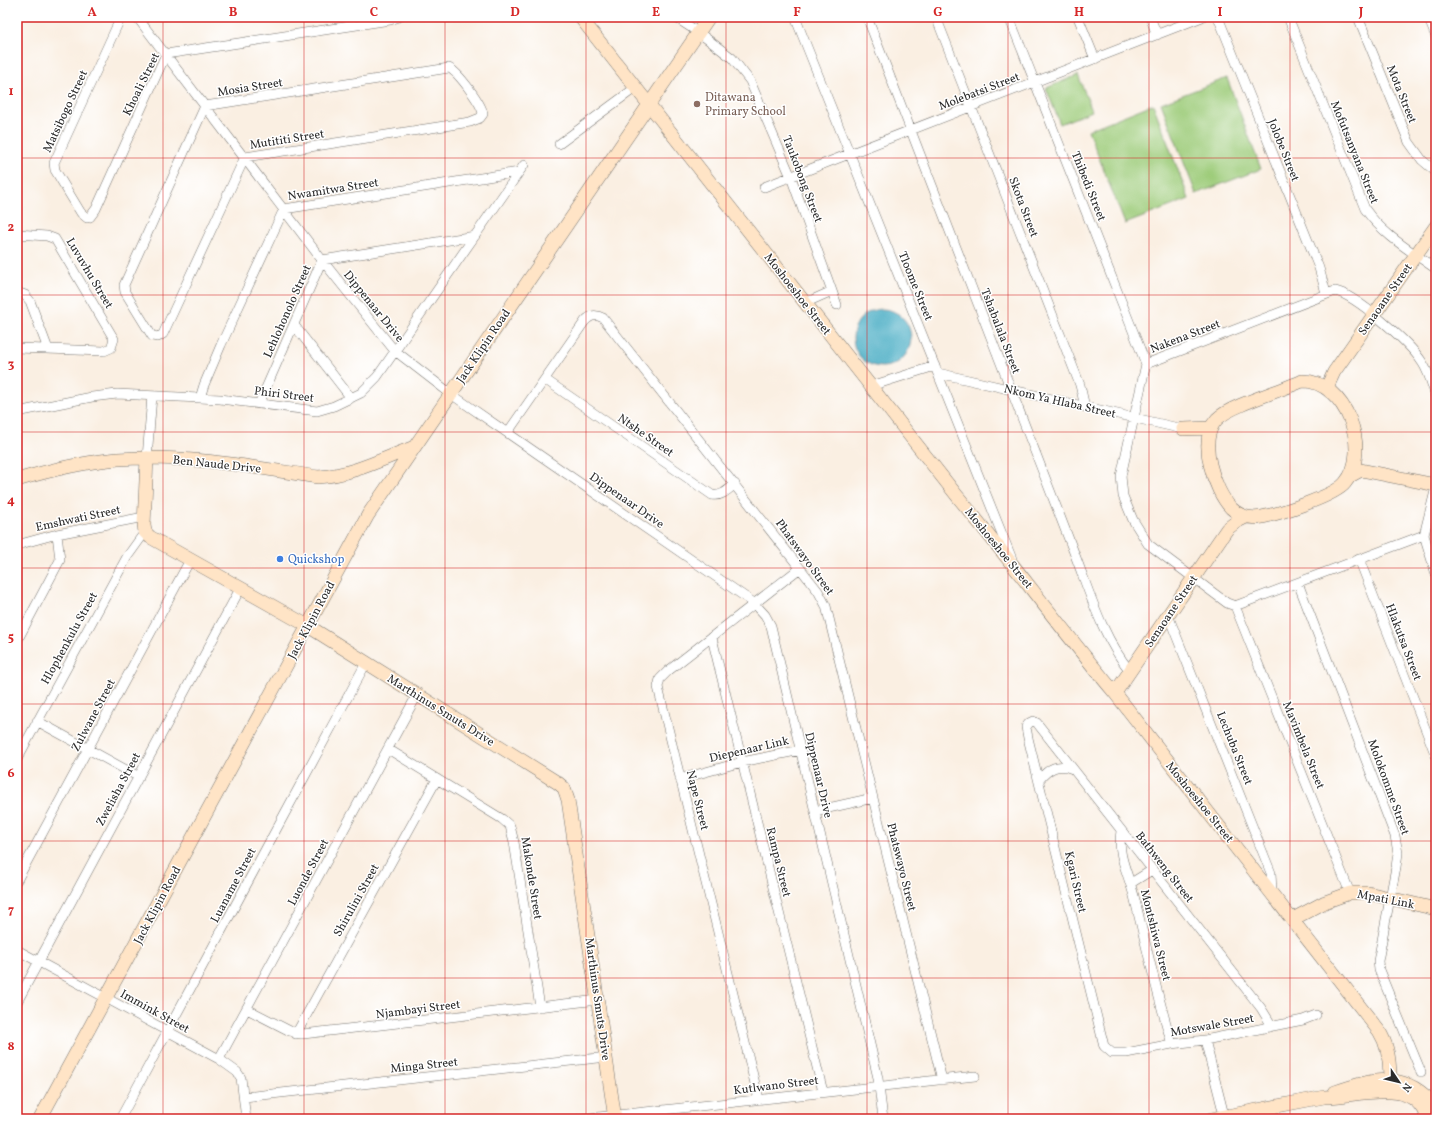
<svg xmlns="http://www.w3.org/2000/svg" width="1453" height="1136" font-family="Vollkorn,serif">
	<rect width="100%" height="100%" fill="#fff"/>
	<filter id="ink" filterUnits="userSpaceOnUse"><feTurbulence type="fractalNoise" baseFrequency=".025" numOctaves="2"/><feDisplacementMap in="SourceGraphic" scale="8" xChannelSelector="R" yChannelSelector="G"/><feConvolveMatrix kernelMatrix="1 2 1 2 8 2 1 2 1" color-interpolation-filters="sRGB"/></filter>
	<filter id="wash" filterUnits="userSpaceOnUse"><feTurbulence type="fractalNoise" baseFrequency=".012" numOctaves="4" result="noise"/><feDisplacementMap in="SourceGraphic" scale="16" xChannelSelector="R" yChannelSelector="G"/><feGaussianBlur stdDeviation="0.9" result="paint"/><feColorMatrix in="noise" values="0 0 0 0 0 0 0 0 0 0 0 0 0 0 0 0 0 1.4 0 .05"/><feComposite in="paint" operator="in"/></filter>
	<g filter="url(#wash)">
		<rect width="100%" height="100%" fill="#faefe2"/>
		<!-- green -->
		<path fill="#9ecc7a" stroke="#647c52" d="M1078,75L1092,111L1060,124L1046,88Z
			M1227,78L1261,169L1196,194L1161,103Z
			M1153,104L1189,199L1125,224L1088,130Z"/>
		<!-- water -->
		<path fill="#44abc3" stroke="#386b77" d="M853 338a29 29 0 1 1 58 0a29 29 0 1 1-58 0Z"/>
	</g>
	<g filter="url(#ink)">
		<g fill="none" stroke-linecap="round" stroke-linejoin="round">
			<defs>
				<path id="street" d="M121,17L54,163L55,170L81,213L87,218L90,217L96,209L166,54L390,20L399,17
					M137,17L322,260L394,350L451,394L754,603L765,615L771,626L878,1078L883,1119
					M675,17L698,32L732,58L750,81L791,177L837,305
					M795,17L1012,559
					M867,17L1075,555C1090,594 1103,638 1130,671
					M936,17L1080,385L1085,407
					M1009,17L1146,364
					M1078,17L1095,59
					M1150,17L1157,35
					M1218,17L1319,268L1326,293
					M1288,17L1365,209C1383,235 1411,251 1436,269
					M1358,17L1409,142L1422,160L1436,172
					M1428,17L1436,37
					M449,68C458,72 482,104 483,114L480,118L470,122L245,157L163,334L158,337L152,336L125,292L124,285L205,106Z
					M559,144L635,88
					M764,187L1202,17
					M17,234L47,236L55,239L114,339L111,348L104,351L17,348
					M17,292L25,295L30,301L48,349
					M805,303L832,291
					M294,325L351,398
					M1146,364L1121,476L1123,496L1133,520L1148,544L1227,603L1235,606L1424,535
					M1146,364L1335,291C1356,295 1410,343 1422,362C1429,372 1432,385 1436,397
					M938,373L1183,429
					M546,380L712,495C721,497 728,490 735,484
					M871,386L935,366
					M200,398L204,385L221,345L284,209L519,172
					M259,404L322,260L475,236
					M17,412L92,397L117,394L220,399L317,411L334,406L361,393L377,377L524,165
					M508,432L585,321C591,315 595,314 603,318L818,591L826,606L942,1080
					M147,458L152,396
					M1436,487L1424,535L1436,574
					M17,545L57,534L144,517
					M1359,559L1436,756
					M1298,583L1395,836L1398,853L1396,867L1378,961L1379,970L1421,1072
					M1235,606L1350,893
					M1168,615L1271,873L1272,892
					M712,638L823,1092
					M17,641L60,560L57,534
					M37,721L139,777
					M388,749L502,819L510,826L514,842L540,1007
					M17,759L127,557L145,532
					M680,779L742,762L801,750
					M1039,780C1049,768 1058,763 1073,769
					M815,811L873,798
					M1121,831C1117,855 1128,873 1134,896C1146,945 1157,995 1172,1044
					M17,880L190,560
					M1131,883L1152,870
					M17,950L219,1059L237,1072L241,1078L246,1119
					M17,1002L240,589
					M247,1009L290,1031L303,1034L598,1000
					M1272,1026L1261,1008L1037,723L1033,721L1029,723L1026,727L1028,738L1104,1046L1112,1053H1126L1172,1044L1205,1040L1303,1020L1316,1015
					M296,1034L437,779
					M1205,1040L1225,1119
					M219,1059L417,695
					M244,1097L607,1057
					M759,1100L658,687L660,679L668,671L800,568
					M120,1119L366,663
					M580,1119L975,1076"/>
				<path id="secondary" d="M580,17L958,497C1012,562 1061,629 1115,693L1379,1031C1390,1048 1391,1071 1389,1091
					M1302,381C1346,380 1372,452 1345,483C1335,496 1278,514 1262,517C1251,519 1240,517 1231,508C1214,490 1197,440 1217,419C1231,405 1281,391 1302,381Z
					M1330,392L1328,385L1334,372L1436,226
					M1183,429L1211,428
					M147,458L144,525L145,532L150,537L308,626L558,783L564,788L568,800L615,1119
					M1350,476L1361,470L1436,485
					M17,480C50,470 84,462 118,459C185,454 252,467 318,477C352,475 382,459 414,447
					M1115,693L1227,529L1236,522L1246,517
					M1293,919L1325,902L1350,893H1368L1436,909
					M1335,1092C1375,1078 1406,1070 1436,1107
					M40,1119L368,515L709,17
					M1211,1119L1324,1097C1357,1097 1415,1075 1427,1119"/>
			</defs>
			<!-- street casing -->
			<use href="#street" stroke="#73706b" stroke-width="10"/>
			<!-- secondary casing -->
			<use href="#secondary" stroke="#73706b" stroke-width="14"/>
			<!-- street -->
			<use href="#street" stroke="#fff" stroke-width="9"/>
			<!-- secondary -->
			<use href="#secondary" stroke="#ffe4c6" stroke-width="13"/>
		</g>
	</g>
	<!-- grid -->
	<path fill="none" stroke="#d62828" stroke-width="1" stroke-opacity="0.55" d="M163,17V1119M304,17V1119M445,17V1119M586,17V1119M726,17V1119M867,17V1119M1008,17V1119M1149,17V1119M1290,17V1119M17,158H1436M17,295H1436M17,432H1436M17,568H1436M17,704H1436M17,841H1436M17,978H1436"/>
	<!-- markers -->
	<circle fill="#8d6e63" stroke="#fff" stroke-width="1.5" cx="697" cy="104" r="4"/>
	<circle fill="#3f7fe0" stroke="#fff" stroke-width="1.5" cx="280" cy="559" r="4"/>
	<g text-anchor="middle" stroke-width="3" stroke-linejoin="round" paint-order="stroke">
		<!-- street labels -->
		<g font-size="12" fill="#2b2b2b" stroke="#fff">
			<text transform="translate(141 84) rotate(-64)" y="4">Khoali Street</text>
			<text transform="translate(250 87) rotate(-9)" y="4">Mosia Street</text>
			<text transform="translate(979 91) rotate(-21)" y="4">Molebatsi Street</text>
			<text transform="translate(1402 94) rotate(68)" y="4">Mota Street</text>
			<text transform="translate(65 111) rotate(-65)" y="4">Matsibogo Street</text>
			<text transform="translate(287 139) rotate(-9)" y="4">Mutititi Street</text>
			<text transform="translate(1284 150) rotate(68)" y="4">Jolobe Street</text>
			<text transform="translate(1355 152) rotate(68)" y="4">Mofutsanyana Street</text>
			<text transform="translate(803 179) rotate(69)" y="4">Taukobong Street</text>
			<text transform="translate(1089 186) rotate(68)" y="4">Thibedi Street</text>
			<text transform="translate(333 189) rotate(-9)" y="4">Nwamitwa Street</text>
			<text transform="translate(1024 207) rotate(69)" y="4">Skota Street</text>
			<text transform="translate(90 273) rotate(59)" y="4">Luvuvhu Street</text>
			<text transform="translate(916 286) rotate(68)" y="4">Tloome Street</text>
			<text transform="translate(798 294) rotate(52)" y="4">Moshoeshoe Street</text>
			<text transform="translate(1385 299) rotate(-55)" y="4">Senaoane Street</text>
			<text transform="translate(374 306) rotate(51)" y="4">Dippenaar Drive</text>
			<text transform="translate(287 311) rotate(-66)" y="4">Lehlohonolo Street</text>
			<text transform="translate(1001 331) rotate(69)" y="4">Tshabalala Street</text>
			<text transform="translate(1185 336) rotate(-21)" y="4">Nakena Street</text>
			<text transform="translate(483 346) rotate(-56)" y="4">Jack Klipin Road</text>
			<text transform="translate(284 394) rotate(7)" y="4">Phiri Street</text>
			<text transform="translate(1060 401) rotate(13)" y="4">Nkom Ya Hlaba Street</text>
			<text transform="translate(646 435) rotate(35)" y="4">Ntshe Street</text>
			<text transform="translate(217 464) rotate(6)" y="4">Ben Naude Drive</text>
			<text transform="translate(627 500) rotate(35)" y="4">Dippenaar Drive</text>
			<text transform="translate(78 518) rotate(-12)" y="4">Emshwati Street</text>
			<text transform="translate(999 548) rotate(51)" y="4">Moshoeshoe Street</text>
			<text transform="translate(805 557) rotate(54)" y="4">Phatswayo Street</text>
			<text transform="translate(1171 611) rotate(-56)" y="4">Senaoane Street</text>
			<text transform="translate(311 620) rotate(-62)" y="4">Jack Klipin Road</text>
			<text transform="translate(69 638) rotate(-61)" y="4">Hlophenkulu Street</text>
			<text transform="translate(1404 642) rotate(69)" y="4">Hlakutsa Street</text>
			<text transform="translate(441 710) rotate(32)" y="4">Marthinus Smuts Drive</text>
			<text transform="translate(93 715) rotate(-62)" y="4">Zulwane Street</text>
			<text transform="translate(1304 745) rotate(68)" y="4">Mavimbela Street</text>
			<text transform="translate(1235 748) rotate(68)" y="4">Lechuba Street</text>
			<text transform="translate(749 749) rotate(-13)" y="4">Diepenaar Link</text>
			<text transform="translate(819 775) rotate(77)" y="4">Dippenaar Drive</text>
			<text transform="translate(1389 787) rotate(70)" y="4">Molokomme Street</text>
			<text transform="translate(118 789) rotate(-62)" y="4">Zwelisha Street</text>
			<text transform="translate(698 800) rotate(76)" y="4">Nape Street</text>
			<text transform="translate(1200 802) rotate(51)" y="4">Moshoeshoe Street</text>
			<text transform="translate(779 862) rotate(76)" y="4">Rampa Street</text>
			<text transform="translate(902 867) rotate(76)" y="4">Phatswayo Street</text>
			<text transform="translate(1165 867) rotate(52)" y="4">Bathweng Street</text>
			<text transform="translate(308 872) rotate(-62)" y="4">Luonde Street</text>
			<text transform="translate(532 878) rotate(81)" y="4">Makonde Street</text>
			<text transform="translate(1076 882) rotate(77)" y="4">Kgari Street</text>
			<text transform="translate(233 885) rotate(-62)" y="4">Luaname Street</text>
			<text transform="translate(1386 899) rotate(11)" y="4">Mpati Link</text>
			<text transform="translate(356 900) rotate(-61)" y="4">Shirulini Street</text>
			<text transform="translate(157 905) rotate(-62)" y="4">Jack Klipin Road</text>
			<text transform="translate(1156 935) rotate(76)" y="4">Montshiwa Street</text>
			<text transform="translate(598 999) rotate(82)" y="4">Marthinus Smuts Drive</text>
			<text transform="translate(418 1009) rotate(-7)" y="4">Njambayi Street</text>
			<text transform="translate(155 1011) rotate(29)" y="4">Immink Street</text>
			<text transform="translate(1212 1025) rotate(-10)" y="4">Motswale Street</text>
			<text transform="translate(424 1065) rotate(-6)" y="4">Minga Street</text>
			<text transform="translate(776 1085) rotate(-7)" y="4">Kutlwano Street</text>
		</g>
		<!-- education labels -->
		<g font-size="12" fill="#785e54" stroke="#fff" text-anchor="start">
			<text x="705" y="101">Ditawana<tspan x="705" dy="14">Primary School</tspan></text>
		</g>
		<!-- shop labels -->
		<g font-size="12" fill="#366cbe" stroke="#fff" text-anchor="start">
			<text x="288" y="563">Quickshop</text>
		</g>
	</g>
	<!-- margin -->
	<rect width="1453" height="1136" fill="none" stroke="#fff" stroke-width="44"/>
	<!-- north arrow -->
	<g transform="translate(1399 1082) rotate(125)" stroke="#ffffff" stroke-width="3" paint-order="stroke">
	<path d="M0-3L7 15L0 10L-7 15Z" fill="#2b2b2b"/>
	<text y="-6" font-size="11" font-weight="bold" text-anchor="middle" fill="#2b2b2b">N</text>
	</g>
	<rect x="22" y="22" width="1409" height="1092" fill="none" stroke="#d62828" stroke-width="1.5"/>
	<g font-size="13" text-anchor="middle" font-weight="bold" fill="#d62828">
		<text x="92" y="16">A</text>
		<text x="233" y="16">B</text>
		<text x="374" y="16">C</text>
		<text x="515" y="16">D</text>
		<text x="656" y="16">E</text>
		<text x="797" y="16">F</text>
		<text x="938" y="16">G</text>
		<text x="1079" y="16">H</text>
		<text x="1220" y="16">I</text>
		<text x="1361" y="16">J</text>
		<text x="11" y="95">1</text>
		<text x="11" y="231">2</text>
		<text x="11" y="368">3</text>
		<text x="11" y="504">4</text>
		<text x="11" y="641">5</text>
		<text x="11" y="777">6</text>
		<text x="11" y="914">7</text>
		<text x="11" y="1050">8</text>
	</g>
</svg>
